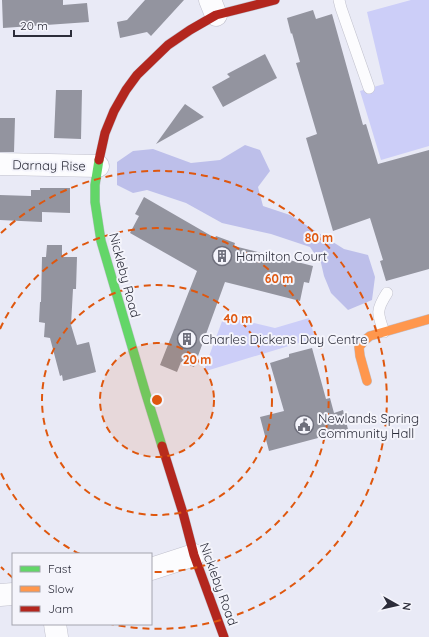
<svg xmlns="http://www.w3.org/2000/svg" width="429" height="637" font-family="Quicksand,sans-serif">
	<rect width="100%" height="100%" fill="#e9eaf6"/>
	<!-- green -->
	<path fill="#cccef8" d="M411,0H429V146L381,160L360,91L384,84L367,12Z
		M224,316L275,328L309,318L315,338L206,371L205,367Z"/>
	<!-- forest -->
	<path fill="#bdbfea" d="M245,145L260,150L270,171L258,187L263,206L290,215L344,249L368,255L375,277L372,300L348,310L331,293L324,276L321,263L310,247L271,234L222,223L186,203L147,190L133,193L117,185V162L133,151L153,149L191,163L220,160Z"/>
	<!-- building -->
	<path fill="#93949f" d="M2,0H63V5L87,3L89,22L3,28Z
		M145,0H184L151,36L147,32L120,38L117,22L127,20Z
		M313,10L316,19L332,14L363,125L366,124L378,164L429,150V269L386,281L380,261L383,260L370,218L333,231L306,138L317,134L296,63L300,62L292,33L291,34L287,18Z
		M265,54L277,78L223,107L212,87L230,77L227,74Z
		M56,90H82L81,139L54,138Z
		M185,104L204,117L156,144L179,112Z
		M0,118H15L14,152H0Z
		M40,188H70V213L42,212V222L0,220V195L31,196V190H40Z
		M144,197L215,238L216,236L235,243L234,246L313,266L309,283L304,282L300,301L225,282L194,367L181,362L177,372L160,365L197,271L130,233L139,216L135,214Z
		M47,245H62V257H77L76,289H73L71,325L77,345L89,342L96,372L63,381L62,375L60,376L50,338L44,337L45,323L39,322L40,302H41L42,257H46Z
		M312,348L326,399L330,398L334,413L343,410L349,433L333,438V434L269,451L260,417L284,411L270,363L289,357V354Z"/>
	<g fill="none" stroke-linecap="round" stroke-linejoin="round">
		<defs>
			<path id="lane" d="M339,0L341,8L369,88
				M384,332C377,313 376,310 387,293"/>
			<path id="street" d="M210,0L216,15
				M0,164L98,166
				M151,569L194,555
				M0,595L13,594
				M55,624L57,637"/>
			<path id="fast" d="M99,160L95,185V202L101,241L145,391L162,446"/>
			<path id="slow" d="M367,381L360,356L359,347L365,340L370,336L429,319"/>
			<path id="jam" d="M99,160L105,133L114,111L126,90L137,75L168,45L190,30L216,15L275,0
				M162,446L183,513L194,555L224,637"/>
		</defs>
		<!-- lane casing -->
		<use href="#lane" stroke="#c1c1cd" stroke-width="12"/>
		<!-- street casing -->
		<use href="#street" stroke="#c1c1cd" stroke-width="23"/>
		<!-- fast casing -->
		<use href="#fast" stroke="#c1c1cd" stroke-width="10"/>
		<!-- slow casing -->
		<use href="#slow" stroke="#c1c1cd" stroke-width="10"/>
		<!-- jam casing -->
		<use href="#jam" stroke="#c1c1cd" stroke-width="10"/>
		<!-- lane -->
		<use href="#lane" stroke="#fcfcfe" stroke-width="11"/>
		<!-- street -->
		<use href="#street" stroke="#fcfcfe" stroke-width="22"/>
		<!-- fast -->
		<use href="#fast" stroke="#63d668" stroke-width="9"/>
		<!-- slow -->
		<use href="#slow" stroke="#ff974d" stroke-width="9"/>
		<!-- jam -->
		<use href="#jam" stroke="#b3261e" stroke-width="9"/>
	</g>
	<!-- distance rings -->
	<circle cx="157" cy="400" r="57" fill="#df570e" fill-opacity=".12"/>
	<g fill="none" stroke="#df570e" stroke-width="2" stroke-dasharray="7 5">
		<circle cx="157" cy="400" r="57"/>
		<circle cx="157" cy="400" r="115"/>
		<path d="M80 554A172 172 0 0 1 0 471M0 329A172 172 0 1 1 152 572"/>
		<path d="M13 578A229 229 0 0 1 1 567M1 233A229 229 0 1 1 111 624"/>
	</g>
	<!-- icons -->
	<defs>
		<symbol id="building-ring" viewBox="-11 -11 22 22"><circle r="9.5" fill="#f4f4fb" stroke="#6e6f7c" stroke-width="1.5"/><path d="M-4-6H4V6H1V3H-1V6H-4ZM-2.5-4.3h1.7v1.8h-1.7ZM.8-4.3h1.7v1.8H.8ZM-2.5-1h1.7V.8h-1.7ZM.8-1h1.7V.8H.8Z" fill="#6e6f7c"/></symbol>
		<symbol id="civic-ring" viewBox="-11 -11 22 22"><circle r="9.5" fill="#f4f4fb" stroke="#6e6f7c" stroke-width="1.5"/><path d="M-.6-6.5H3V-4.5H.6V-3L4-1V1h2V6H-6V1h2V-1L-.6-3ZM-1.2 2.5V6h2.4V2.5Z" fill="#6e6f7c"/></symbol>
	</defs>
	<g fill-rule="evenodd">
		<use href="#building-ring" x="211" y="245" width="22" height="22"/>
		<use href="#building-ring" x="176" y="328" width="22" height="22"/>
		<use href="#civic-ring" x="293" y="414" width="22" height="22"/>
	</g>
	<g text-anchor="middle" stroke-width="4" stroke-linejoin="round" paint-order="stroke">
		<!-- street labels -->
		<g font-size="13" fill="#2c2d3a" stroke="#f4f4fb">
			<text transform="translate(49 165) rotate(1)" y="5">Darnay Rise</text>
			<text transform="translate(125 275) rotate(75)" y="5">Nickleby Road</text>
			<text transform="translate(219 584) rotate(70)" y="5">Nickleby Road</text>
		</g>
		<!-- poi labels -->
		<g font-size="13" fill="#2c2d3a" stroke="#f4f4fb" text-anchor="start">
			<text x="236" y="261">Hamilton Court</text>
			<text x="201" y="344">Charles Dickens Day Centre</text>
			<text x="318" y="423">Newlands Spring<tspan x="318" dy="15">Community Hall</tspan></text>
		</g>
	</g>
	<circle cx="157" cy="400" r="6" fill="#df570e" stroke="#f4f4fb" stroke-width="2"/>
	<g font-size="12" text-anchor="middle" font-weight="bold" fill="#df570e" stroke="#f4f4fb" stroke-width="4" stroke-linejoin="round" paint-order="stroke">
		<text x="319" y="242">80 m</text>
		<text x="279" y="283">60 m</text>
		<text x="238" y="323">40 m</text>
		<text x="197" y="364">20 m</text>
	</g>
	<!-- legend -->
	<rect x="12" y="553" width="140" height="72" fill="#f4f4fb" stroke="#a4a4ae"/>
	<rect x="20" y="566" width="20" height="6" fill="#63d668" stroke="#a4a4ae"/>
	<text x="48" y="573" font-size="12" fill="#2c2d3a">Fast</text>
	<rect x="20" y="586" width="20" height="6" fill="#ff974d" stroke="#a4a4ae"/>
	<text x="48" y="593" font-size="12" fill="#2c2d3a">Slow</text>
	<rect x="20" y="606" width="20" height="6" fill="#b3261e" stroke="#a4a4ae"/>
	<text x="48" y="613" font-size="12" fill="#2c2d3a">Jam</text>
	<!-- north arrow -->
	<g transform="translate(397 605) rotate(98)" stroke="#f4f4fb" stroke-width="3" paint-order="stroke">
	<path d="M0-3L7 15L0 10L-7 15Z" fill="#2c2d3a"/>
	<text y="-6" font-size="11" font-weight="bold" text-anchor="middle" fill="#2c2d3a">N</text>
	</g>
	<!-- scale -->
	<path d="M14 30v6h57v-6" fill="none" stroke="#2c2d3a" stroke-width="2"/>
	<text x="20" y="30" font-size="12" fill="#2c2d3a" stroke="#f4f4fb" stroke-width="3" paint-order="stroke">20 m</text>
</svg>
